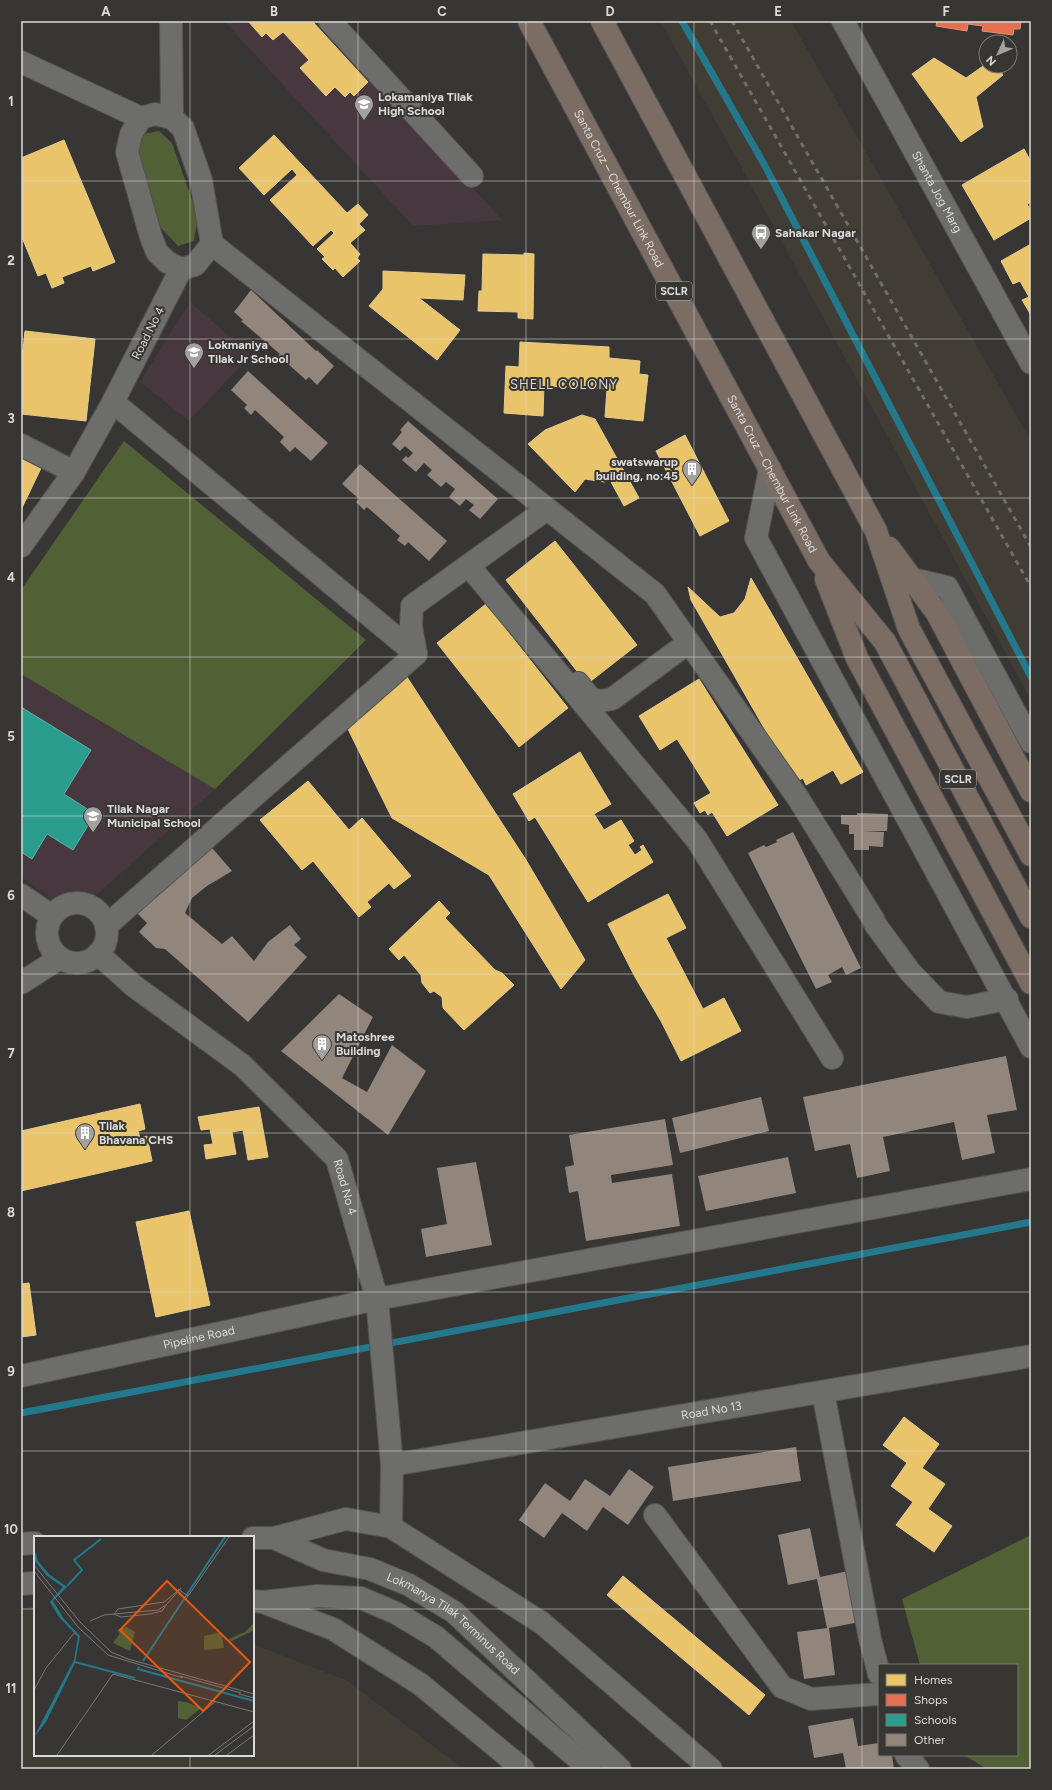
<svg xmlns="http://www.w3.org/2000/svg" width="1052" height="1790" font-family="Figtree,sans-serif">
	<rect width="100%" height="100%" fill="#373634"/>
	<!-- built -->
	<path fill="#413d34" d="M660,21H791L1031,441V700L744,172Z
		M35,1606V1755H253V1644L348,1681L463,1769H21V1609Z"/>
	<!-- education -->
	<path fill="#47383f" d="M224,21H320L502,220L413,226Z
		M190,302L251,355L189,421L140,382Z
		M21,674L215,789L75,914L21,877Z"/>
	<!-- green -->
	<path fill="#526035" d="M159,131L172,143L198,217L194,241L178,246L161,228L137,148L143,134Z
		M124,441L366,640L215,789L21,674V590Z
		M1031,1535V1769H987L964,1755H1017V1665H920L902,1599Z"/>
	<!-- homes -->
	<path fill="#e9c46a" stroke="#e5cb8b" d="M248,21H312L368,82L354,96L350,92L345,97L335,87L326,96L300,68L309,60L283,32L273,40L266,33L262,37Z
		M934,58L966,78L986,64V66H997L1003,75L976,97L983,127L961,142L912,74Z
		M274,135L347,213L358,204L368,215L359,224L365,230L350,243L360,254L357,258L360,261L343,277L335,268L333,270L322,259L325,257L317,249L334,233L331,230L313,246L270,200L297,175L292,169L264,195L239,168Z
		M64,140L115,262L93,271L91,266L62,277L64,283L52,288L46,273L38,276L21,235V158Z
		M1024,149L1031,162V202L1027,204L1031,211V218L994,240L962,185Z
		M1031,244V315L1022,300L1029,297L1020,281L1013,284L1001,261Z
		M524,253L534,254L533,319L518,318V312L478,311L479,291H482L483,254L524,255Z
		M383,271L465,275L463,300L419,298L460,330L437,360L369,306L383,289Z
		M25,331L95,339L86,421L21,414V368Z
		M520,342L609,347V358L640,361L639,374L648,375L643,421L605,417L607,389L544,386L543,416L504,413L506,366L519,367Z
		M582,415L595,419L639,498L624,506L610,480L604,482L585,479L575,492L528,444L545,430Z
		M685,435L729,521L700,536L656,451Z
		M21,456L42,466L21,510Z
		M555,541L637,645L587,684L506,580Z
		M751,578L863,772L841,784L833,770L806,785L803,778L795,782L691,600L688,587L720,617L734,613L745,599Z
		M486,604L568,708L519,747L437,643Z
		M405,674L526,860L585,960L561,989L489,875L392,818L345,723Z
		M699,679L778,805L727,836L712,812L708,815L705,810L700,813L694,803L711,793L677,739L660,750L639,716Z
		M580,752L611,804L594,814L604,830L621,820L634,841L628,845L635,855L642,850L640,847L643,845L653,862L588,902L535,817L529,821L513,794Z
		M308,781L349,830L362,818L411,876L394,889L389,883L367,902L371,907L359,917L313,861L302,870L260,820Z
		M668,894L686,928L666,938L703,1009L724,998L741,1031L681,1061L661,1021L635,977L608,924Z
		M439,901L450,913L445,918L495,970L502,973L514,985L464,1030L443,1008L442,997L434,991L430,993L422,983L421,975L404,955L399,960L389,949Z
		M140,1104L145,1129L138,1131L140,1138L147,1136L152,1161L21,1191V1131Z
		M259,1107L268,1157L248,1160L243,1130L232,1132L236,1154L206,1159L204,1145L213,1144L210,1129L201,1130L198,1117Z
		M189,1211L210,1305L156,1317L136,1222Z
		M29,1283L36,1335L21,1337V1284Z
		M904,1417L939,1444L922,1468L945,1484L928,1509L952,1526L934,1552L896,1525L913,1502L891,1486L907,1463L883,1445Z
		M623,1576L765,1695L749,1715L607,1595Z"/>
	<!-- shops -->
	<path fill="#e76f51" stroke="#e48f7a" d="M937,21H1021L1020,29H1014L1013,35L982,31L983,26L968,24L967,31L936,26Z"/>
	<!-- schools -->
	<path fill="#2a9d8f" stroke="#5fb0a5" d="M21,707L91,750L64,794L95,814L73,850L47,834L32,859L21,852Z"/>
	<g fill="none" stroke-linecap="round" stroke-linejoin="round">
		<!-- stream -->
		<path stroke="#24788c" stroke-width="7" d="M682,21L764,164L1031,677
			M21,1413L1031,1222"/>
	</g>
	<!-- building -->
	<path fill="#91857c" d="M251,290L316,351L317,350L334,366L317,385L309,377L306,380L278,355L280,354L241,321L243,320L234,312Z
		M248,371L328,443L311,461L295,447L290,452L280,442L284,437L255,410L251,415L244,408L247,405L231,390Z
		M408,421L498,499L480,519L469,510L474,505L466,499L460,506L449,497L455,489L446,482L441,487L427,475L432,470L424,463L416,472L402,460L406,456L408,458L413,453L405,446L400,451L392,444L402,432L400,430Z
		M360,464L447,541L429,561L408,542L405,546L397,540L400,536L367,507L364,510L356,502L359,499L342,484Z
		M857,813L888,814L887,831H863L884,832L883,847L869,846V850H854V834H849V825L841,824V815H857Z
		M793,832L861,968L846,975L842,967L828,975L832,982L816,989L748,853L764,845L766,847L777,842L776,840Z
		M207,842L232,871L207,886L192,898L185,913L222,944L232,936L254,961L268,942L290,925L301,939L294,945L307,957L248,1022L165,949L156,948L139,932L147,923L136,912Z
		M339,994L373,1017L342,1078L367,1092L392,1045L426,1071L388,1135L281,1051Z
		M1006,1056L1017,1110L987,1115L995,1153L962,1160L954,1122L883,1137L890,1171L857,1178L850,1144L815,1151L803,1097Z
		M761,1097L769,1131L680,1153L672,1118Z
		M665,1119L673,1165L611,1175L612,1183L672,1174L680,1226L586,1241L578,1191L569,1193L565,1167L574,1165L569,1135Z
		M788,1157L796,1193L706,1211L698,1176Z
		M476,1162L492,1245L426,1257L421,1229L447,1224L437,1168Z
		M796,1447L801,1481L673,1501L668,1467Z
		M629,1469L654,1487L628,1525L603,1507L587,1531L562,1513L544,1538L519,1520L545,1483L570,1501L585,1479L610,1496Z
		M810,1528L820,1577L848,1571L859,1622L829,1628L835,1675L804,1679L797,1632L827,1628L817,1579L788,1585L778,1535Z
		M853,1718L858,1746L879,1743V1755H892L894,1769H846L843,1753L814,1758L808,1726Z"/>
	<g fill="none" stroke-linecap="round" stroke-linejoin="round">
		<defs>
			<g id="minor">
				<path d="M171,21L172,118"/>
				<path d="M330,21L472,176"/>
				<path id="s1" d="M843,21L1031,363"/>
				<path d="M21,62L141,118L155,114L172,118L183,128L201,180L212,244L195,265L181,269L113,402L74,472L21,546"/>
				<path d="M141,118L131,134L127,152L151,237L157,252L167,262L181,269"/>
				<path d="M212,244L655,594L798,798L873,919L875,924L910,972L939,1002L967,1007L1007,999"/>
				<path d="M113,402L416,654"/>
				<path d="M21,445L74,472"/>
				<path d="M770,469L756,538L1031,1047"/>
				<path d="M469,566L697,840L832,1058"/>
				<path d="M912,579L947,587L1031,742"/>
				<path d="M416,654L411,626L412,606L547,509"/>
				<path d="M578,683L591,699L601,701L612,699L688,643"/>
				<path d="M21,895L52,916"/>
				<circle cx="77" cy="933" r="30"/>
				<path d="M106,926L416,654"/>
				<path id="s2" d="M98,954L134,986L242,1065L337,1159L377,1299L392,1465L391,1527"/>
				<path d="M21,983L60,958"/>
				<path id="s3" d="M21,1376L377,1299L1031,1179"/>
				<path d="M823,1392L870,1639L879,1674"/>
				<path id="s4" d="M392,1465L1031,1356"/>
				<path d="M655,1515L782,1687L811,1699L879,1694"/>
				<path id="s5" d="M253,1538H274L323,1560L370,1569L409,1585L454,1612L620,1769"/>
				<path d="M274,1538L346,1519L391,1527L542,1623L711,1769"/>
				<path d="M21,1544L35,1543"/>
				<path d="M21,1584L35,1583"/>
				<path d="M253,1601L263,1602L318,1596L361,1598L396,1613L436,1637L590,1769"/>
				<path d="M265,1603L333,1629L420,1684L523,1769"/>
				<path d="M906,1755L918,1769"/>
			</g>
			<g id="highway">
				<path id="s6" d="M529,21L819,561L885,642L1031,917"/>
				<path d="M602,21L876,531L909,629L1031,855"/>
				<path d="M889,548L937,613L1031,791"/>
				<path d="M826,579L857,658L1031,983"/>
			</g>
		</defs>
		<!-- minor casing -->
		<use href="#minor" stroke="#545352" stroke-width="24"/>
		<!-- highway casing -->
		<use href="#highway" stroke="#545352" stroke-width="24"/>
		<!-- minor -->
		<use href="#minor" stroke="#6d6d6b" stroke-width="22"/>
		<!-- highway -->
		<use href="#highway" stroke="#7b6d64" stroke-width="22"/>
		<!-- rail -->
		<path stroke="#6d6d6b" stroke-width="3" stroke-dasharray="5 5" stroke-linecap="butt" d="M710,21L1031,587
			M732,21L1031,547"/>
	</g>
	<!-- grid -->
	<path fill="none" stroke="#dcdbd9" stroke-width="1" stroke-opacity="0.55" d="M190,21V1537M358,21V1769M526,21V1769M694,21V1769M862,21V1769M21,181H1031M21,339H1031M21,498H1031M21,657H1031M21,816H1031M21,974H1031M21,1133H1031M21,1292H1031M21,1451H1031M21,1609H35M253,1609H1031M190,1755V1769"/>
	<!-- icons -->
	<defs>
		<symbol id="school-pin" viewBox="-11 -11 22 30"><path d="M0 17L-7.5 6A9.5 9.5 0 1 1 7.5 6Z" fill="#a2a19f" stroke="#383633"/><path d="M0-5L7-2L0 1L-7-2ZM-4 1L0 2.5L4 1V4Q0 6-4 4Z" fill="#fff"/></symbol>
		<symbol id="bus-pin" viewBox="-11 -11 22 30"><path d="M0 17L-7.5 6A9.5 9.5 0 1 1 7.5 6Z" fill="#a2a19f" stroke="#383633"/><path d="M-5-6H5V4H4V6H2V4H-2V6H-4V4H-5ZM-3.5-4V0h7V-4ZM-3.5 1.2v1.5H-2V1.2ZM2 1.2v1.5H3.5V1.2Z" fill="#fff"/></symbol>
		<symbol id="building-pin" viewBox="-11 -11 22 30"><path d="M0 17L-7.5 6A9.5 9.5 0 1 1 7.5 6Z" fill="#a2a19f" stroke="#383633"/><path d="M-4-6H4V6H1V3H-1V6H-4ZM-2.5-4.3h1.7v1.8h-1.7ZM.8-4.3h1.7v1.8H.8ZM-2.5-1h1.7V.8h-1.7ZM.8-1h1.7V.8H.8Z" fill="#fff"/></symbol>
	</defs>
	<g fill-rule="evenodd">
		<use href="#school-pin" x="353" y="93" width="22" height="30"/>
		<use href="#bus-pin" x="750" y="222" width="22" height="30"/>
		<use href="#school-pin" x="183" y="341" width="22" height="30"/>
		<use href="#building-pin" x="681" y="458" width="22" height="30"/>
		<use href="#school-pin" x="82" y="805" width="22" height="30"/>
		<use href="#building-pin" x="311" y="1033" width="22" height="30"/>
		<use href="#building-pin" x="74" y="1122" width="22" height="30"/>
	</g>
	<g text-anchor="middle" stroke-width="4" stroke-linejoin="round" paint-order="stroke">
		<!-- shield labels -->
		<g fill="#383633" stroke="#abaaa7" stroke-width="1">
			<rect x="656" y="282" width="36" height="18" rx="3"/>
			<rect x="940" y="770" width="36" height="18" rx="3"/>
		</g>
		<g font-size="11" font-weight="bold" fill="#dcdbd9">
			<text x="674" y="295">SCLR</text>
			<text x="958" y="783">SCLR</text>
		</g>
		<!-- poi labels -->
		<g font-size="12" font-weight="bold" fill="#dcdbd9" stroke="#383633" text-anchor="start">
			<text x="378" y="101">Lokamaniya Tilak<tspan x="378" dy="14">High School</tspan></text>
			<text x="775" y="237">Sahakar Nagar</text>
			<text x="208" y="349">Lokmaniya<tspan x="208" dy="14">Tilak Jr School</tspan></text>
			<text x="678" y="466" text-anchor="end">swatswarup<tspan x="678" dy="14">building, no:45</tspan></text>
			<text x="107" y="813">Tilak Nagar<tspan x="107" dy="14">Municipal School</tspan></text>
			<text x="336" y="1041">Matoshree<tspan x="336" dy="14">Building</tspan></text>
			<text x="99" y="1130">Tilak<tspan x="99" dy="14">Bhavana CHS</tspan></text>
		</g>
		<!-- street labels -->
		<g font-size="12" fill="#dcdbd9" stroke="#383633">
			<text dy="4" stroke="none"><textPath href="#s6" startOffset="190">Santa Cruz – Chembur Link Road</textPath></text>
			<text dy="4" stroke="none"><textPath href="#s1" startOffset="195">Shanta Jog Marg</textPath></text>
			<text transform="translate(148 333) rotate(-63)" y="4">Road No 4</text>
			<text dy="4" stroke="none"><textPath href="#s6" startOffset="514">Santa Cruz – Chembur Link Road</textPath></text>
			<text dy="4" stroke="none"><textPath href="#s2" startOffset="345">Road No 4</textPath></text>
			<text dy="4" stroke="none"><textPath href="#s3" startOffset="182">Pipeline Road</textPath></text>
			<text dy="4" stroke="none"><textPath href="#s4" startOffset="324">Road No 13</textPath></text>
			<text dy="4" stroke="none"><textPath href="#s5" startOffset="223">Lokmanya Tilak Terminus Road</textPath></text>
		</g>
		<!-- neighbourhood labels -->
		<g font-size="13" letter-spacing="1" fill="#dbd9d4" stroke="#383633">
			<text x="564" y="389">SHELL COLONY</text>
		</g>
	</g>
	<!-- overview -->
	<g transform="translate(34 1536)">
		<rect width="220" height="220" fill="#373634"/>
		<path d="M220,87V94L196,106L195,103L211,96ZM93,91L101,96L96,115L79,107L86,97L83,95L85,93ZM187,96L190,112L170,114V100ZM144,165L152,166L167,172L152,184L144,182Z" fill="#526035"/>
		<path d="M2,16L4,25L15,38L33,51L19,65L30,83L46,100L41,127L12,186L0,201L40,124L44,101L25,81L16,66L29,51L13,40L0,24Z" fill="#24788c"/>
		<path fill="none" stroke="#24788c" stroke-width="2" d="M33,50L48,34L40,24L67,3M109,125L191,1M41,126L101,142M105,131L104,133L220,165"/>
		<path fill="none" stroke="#797876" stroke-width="1" d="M0,29L46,86L77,116L94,123L220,158M0,35L44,91L74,119L149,142M144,53L154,60M144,57L152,63L195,1M130,66L84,73L80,78L87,81L116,78L128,75L132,69M129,67L147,52M56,85L70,79L124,74L132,69L147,52M146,140L207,157M0,154L12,132L41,96M205,158L220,162M23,219L79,138L220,176M118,219L182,165M175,219L220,185M181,219L220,190M193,219L220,199"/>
		<path fill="#e8590c" fill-opacity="0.15" stroke="#e8590c" stroke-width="2" d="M133,45L216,126L169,175L86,94Z"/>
		<rect width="220" height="220" fill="none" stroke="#dcdbd9" stroke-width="2"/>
	</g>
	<!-- border -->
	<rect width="1052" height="1790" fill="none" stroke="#383633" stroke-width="44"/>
	<!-- legend -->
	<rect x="878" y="1664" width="140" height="92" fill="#383633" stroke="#7a7875"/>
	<rect x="886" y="1674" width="20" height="12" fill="#e9c46a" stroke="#7a7875"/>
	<text x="914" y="1684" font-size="12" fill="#dcdbd9">Homes</text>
	<rect x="886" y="1694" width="20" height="12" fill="#e76f51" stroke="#7a7875"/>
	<text x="914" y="1704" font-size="12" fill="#dcdbd9">Shops</text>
	<rect x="886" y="1714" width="20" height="12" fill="#2a9d8f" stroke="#7a7875"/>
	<text x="914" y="1724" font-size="12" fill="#dcdbd9">Schools</text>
	<rect x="886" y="1734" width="20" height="12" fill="#91857c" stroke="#7a7875"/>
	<text x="914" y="1744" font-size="12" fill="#dcdbd9">Other</text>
	<!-- north arrow -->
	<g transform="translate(998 54) rotate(226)"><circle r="19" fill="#383633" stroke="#7a7875"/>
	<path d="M0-3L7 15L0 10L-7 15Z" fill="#a2a19f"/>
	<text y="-6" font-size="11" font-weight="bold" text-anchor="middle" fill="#dcdbd9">N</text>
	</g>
	<rect x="22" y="22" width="1008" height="1746" fill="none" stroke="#dcdbd9" stroke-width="1.5"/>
	<g font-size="13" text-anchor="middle" font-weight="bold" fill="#dcdbd9">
		<text x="106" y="16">A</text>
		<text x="274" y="16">B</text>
		<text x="442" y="16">C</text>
		<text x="610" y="16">D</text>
		<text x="778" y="16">E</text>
		<text x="946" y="16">F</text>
		<text x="11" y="106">1</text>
		<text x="11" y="265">2</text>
		<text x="11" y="423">3</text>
		<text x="11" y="582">4</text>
		<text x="11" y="741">5</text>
		<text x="11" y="900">6</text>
		<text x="11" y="1058">7</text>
		<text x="11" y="1217">8</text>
		<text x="11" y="1376">9</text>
		<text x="11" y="1534">10</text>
		<text x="11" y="1693">11</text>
	</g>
</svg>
